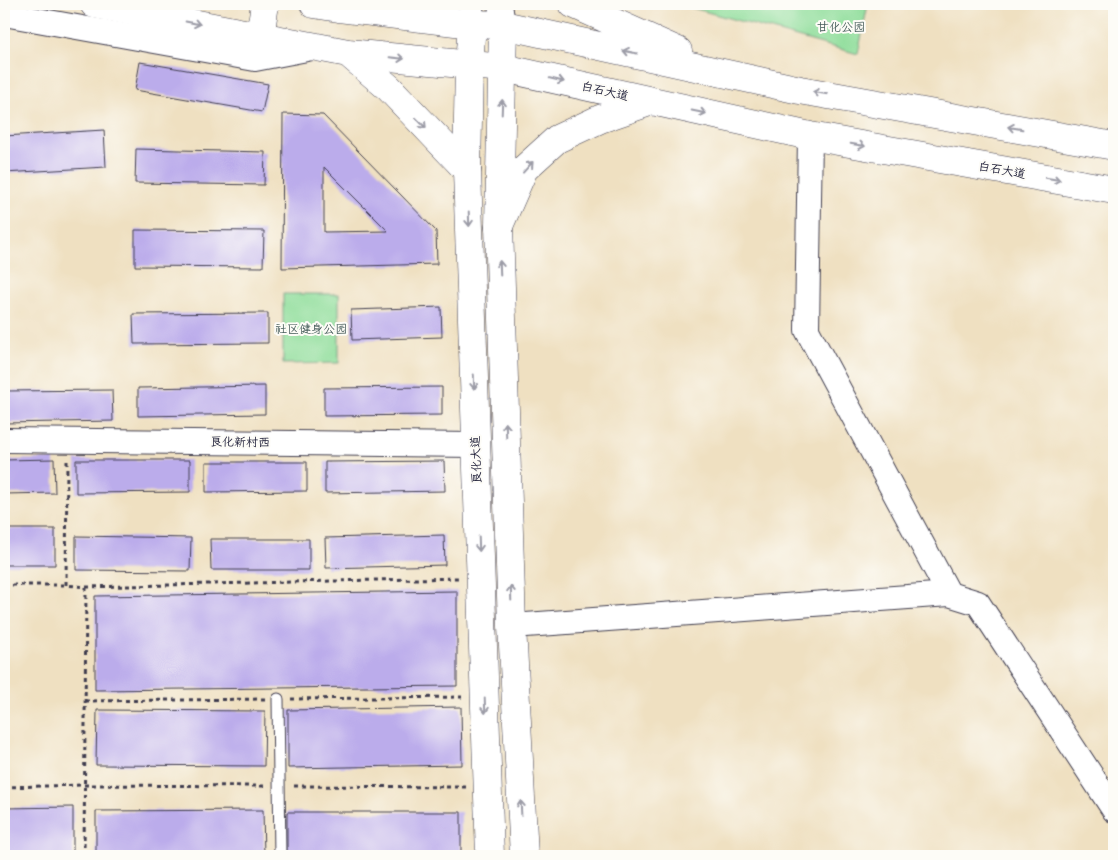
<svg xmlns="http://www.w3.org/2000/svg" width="1118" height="860" font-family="'Balsamiq Sans','LXGW WenKai TC',sans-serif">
	<rect width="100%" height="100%" fill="#fdfcf7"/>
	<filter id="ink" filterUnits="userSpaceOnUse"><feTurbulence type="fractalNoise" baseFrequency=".02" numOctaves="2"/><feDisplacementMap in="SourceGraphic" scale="10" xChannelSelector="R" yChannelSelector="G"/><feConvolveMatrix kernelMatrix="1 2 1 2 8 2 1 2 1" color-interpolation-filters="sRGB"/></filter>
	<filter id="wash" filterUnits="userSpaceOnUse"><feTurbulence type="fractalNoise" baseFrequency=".0096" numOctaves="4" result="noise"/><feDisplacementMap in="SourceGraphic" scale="20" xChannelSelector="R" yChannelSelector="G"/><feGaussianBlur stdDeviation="1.12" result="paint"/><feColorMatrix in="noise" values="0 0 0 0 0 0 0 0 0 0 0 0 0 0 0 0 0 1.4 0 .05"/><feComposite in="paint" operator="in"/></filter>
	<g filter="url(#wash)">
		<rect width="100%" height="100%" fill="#efe0c1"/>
		<!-- green -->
		<path fill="#91de9c" stroke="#5a806c" d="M678,4H868L858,54Z
			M283,294H339V363L283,364Z"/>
		<g id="blocks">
			<!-- building -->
			<path fill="#bbaceb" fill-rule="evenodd" d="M140,62L268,84L262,112L135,90Z
				M283,114L323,115L436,231L437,264L282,268ZM324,167L388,231L324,232Z
				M104,130L106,167L4,173V136Z
				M136,149L265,152L264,185L135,183Z
				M135,230L264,231L263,267L135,266Z
				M441,307L442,337L352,340L351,310Z
				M268,313V343L134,344L133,314Z
				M265,386V414L138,416V388Z
				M442,387V415L324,416V388Z
				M112,390L113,421L4,423V391Z
				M54,459L55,493L4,494V460Z
				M76,460H190V492L76,493Z
				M444,461L445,491L325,493V462Z
				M206,462H307V491L206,492Z
				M4,529H55V565H4Z
				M444,535L445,565L326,568L325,538Z
				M76,536L191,538L190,571L76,570Z
				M210,539H309V570H211Z
				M457,591V686L95,690V596Z
				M461,707L462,765L288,768V710Z
				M97,710L265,711L264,766L96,765Z
				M73,807V856H4V808Z
				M263,810L264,856H96V811Z
				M287,812H461V856H287Z"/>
		</g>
	</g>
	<g filter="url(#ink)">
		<use href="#blocks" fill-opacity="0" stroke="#413e4f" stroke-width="1"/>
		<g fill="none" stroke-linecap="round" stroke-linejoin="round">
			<defs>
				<path id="service" d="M278,699L280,856"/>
				<path id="minor" d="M471,4L472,24
					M500,4L503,25
					M4,14L255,59L312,48
					M810,136L807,330L949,594L978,603L1114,810
					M4,440L476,445
					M512,626L949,594"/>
				<path id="tertiary" d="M472,24L469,65L467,170L490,856
					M503,25L499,226L512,626L524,856"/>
				<path id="primary" d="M94,4L348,53L503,68L810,136L1114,190
					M314,4L339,8L472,24L503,25L800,90L1114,146
					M573,4L678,51
					M260,36L265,4
					M348,53L389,88L467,170
					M499,226L524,169L557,139L600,119L652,101"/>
			</defs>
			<!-- service casing -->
			<use href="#service" stroke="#413e4f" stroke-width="13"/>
			<!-- minor casing -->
			<use href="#minor" stroke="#413e4f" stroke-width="26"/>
			<!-- tertiary casing -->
			<use href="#tertiary" stroke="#413e4f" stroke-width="29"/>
			<!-- primary casing -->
			<use href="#primary" stroke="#413e4f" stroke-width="29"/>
			<!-- path -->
			<path stroke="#413e4f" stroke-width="3" stroke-dasharray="4 4" stroke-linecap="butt" d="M67,461L66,585L86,587L84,856
				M4,585H66
				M86,587L458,578
				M291,699L462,697
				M85,701L265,699
				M294,786L466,787
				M4,787L85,785L266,786"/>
			<!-- service -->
			<use href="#service" stroke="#fff" stroke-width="11"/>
			<!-- minor -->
			<use href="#minor" stroke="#fff" stroke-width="24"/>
			<!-- tertiary -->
			<use href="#tertiary" stroke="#fff" stroke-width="28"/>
			<!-- primary -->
			<use href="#primary" stroke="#fff" stroke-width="28"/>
		</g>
		<!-- one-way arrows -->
		<defs><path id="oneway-shaft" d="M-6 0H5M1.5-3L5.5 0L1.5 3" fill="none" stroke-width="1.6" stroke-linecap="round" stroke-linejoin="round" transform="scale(1.25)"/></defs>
		<g stroke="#9c9ca7">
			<use href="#oneway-shaft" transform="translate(193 23) rotate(11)"/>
			<use href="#oneway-shaft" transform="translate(630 52) rotate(-168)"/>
			<use href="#oneway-shaft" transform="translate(397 58) rotate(6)"/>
			<use href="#oneway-shaft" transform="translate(557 80) rotate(13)"/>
			<use href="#oneway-shaft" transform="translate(820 93) rotate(-170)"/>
			<use href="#oneway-shaft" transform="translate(502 107) rotate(-88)"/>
			<use href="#oneway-shaft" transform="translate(699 112) rotate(12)"/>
			<use href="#oneway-shaft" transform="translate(421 123) rotate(46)"/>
			<use href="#oneway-shaft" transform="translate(1015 128) rotate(-170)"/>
			<use href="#oneway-shaft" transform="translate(858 145) rotate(10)"/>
			<use href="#oneway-shaft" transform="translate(528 167) rotate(-48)"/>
			<use href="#oneway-shaft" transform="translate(1053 179) rotate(10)"/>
			<use href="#oneway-shaft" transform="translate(469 219) rotate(88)"/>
			<use href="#oneway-shaft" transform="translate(500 268) rotate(-92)"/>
			<use href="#oneway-shaft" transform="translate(474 382) rotate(88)"/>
			<use href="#oneway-shaft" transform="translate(506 430) rotate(-92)"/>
			<use href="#oneway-shaft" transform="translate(479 544) rotate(88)"/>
			<use href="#oneway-shaft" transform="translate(511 593) rotate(-92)"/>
			<use href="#oneway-shaft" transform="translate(485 706) rotate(88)"/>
			<use href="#oneway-shaft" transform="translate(521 808) rotate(-93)"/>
		</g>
	</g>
	<g text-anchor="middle" stroke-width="4" stroke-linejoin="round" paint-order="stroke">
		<!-- park labels -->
		<g font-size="12" fill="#435a58" stroke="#fdfcf7">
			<text x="841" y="31">甘化公园</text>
			<text x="311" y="333">社区健身公园</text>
		</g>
		<!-- street labels -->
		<g font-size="12" fill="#22223b" stroke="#fdfcf7">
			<text transform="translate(605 91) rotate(13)" y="4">白石大道</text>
			<text transform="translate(1002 170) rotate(10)" y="4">白石大道</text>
			<text transform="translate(240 442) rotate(1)" y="4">良化新村西</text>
			<text transform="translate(476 460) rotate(-92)" y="4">良化大道</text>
		</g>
	</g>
	<!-- margin -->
	<rect width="1118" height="860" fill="none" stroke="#fdfcf7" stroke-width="20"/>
</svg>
